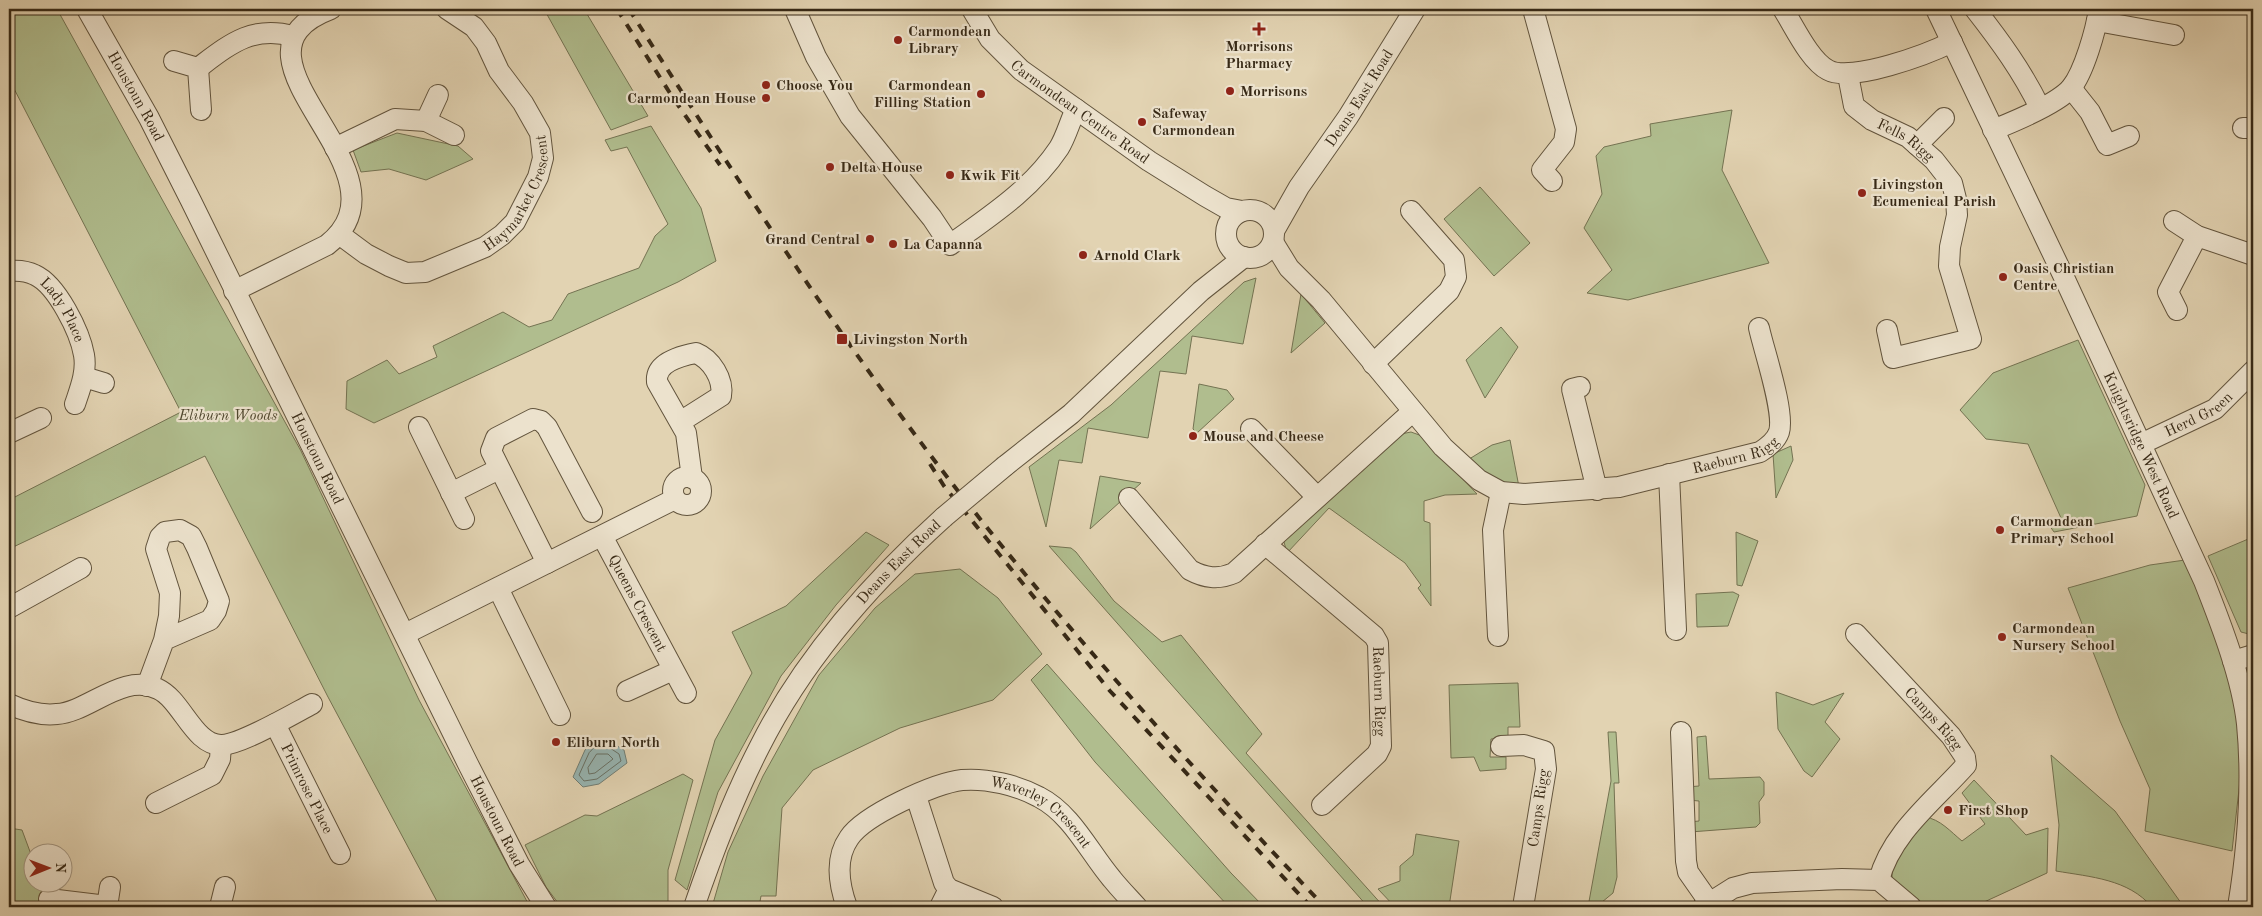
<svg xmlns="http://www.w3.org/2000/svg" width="2262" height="916" font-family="'Old Standard TT',serif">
	<rect width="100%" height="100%" fill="#e2d3b2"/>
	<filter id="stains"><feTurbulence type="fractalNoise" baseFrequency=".004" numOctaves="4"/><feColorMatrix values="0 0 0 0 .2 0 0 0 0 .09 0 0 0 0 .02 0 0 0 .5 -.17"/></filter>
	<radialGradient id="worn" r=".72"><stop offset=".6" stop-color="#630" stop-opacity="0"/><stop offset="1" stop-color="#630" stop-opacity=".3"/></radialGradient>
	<!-- green -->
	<path fill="#b0bd8e" stroke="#747352" d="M9,9H57L301,451L419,700L530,907H440L328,697L205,456L9,549V500L181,412L9,79Z
		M544,9H584L648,116L611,130Z
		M1732,110L1722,170L1769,263L1628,300L1587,293L1612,270L1584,228L1602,194L1596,156L1604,147L1651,136L1650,124Z
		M651,126L701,208L716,261L678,282L374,423L346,409L347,381L387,360L399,374L437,357L433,346L503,312L529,327L552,320L568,294L639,268L655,236L668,224L627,147L611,151L605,140Z
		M397,133L458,146L473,159L426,180L389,169L361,172L353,150Z
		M1480,187L1530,243L1494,276L1444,219Z
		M1256,278L1243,344L1192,336L1186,374L1160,371L1148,438L1088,428L1082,463L1059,460L1046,527L1029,467L1111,405L1244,282Z
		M1301,294L1325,323L1291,353Z
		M1501,327L1518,347L1485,398L1466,360Z
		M2078,340L2145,485L2137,516L2054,532L2049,525L2061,518L2028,444L1986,439L1960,410L1993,373Z
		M1199,384L1227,390L1234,399L1197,433L1193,429Z
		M1411,432L1422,436L1477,494L1445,495L1424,501V521L1430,523L1431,606L1418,588L1421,585L1405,563L1329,508L1287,553L1284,542L1287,533L1396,435Z
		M1510,440L1519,487L1505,484L1466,461L1492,445Z
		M1791,446L1793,460L1776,498L1773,454Z
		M1100,476L1141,483L1090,529Z
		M866,532L889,545L836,605L781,676L718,792L687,890L675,880L715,740L752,673L732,632L786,606Z
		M1736,532L1758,541L1742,586L1737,585Z
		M2253,537V635L2241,632L2208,556Z
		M1049,546L1071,548L1076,552L1114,601L1162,642L1181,635L1262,734L1246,753L1384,907H1368Z
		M2185,560L2219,638L2237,711L2241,772L2232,851L2145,831L2150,789L2120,721L2068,588L2150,565Z
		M960,569L998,598L1042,654L993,700L900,728L813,770L782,808L776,896H761L759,907H712L728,852L763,776L819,675L875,608L915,574Z
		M1733,592L1739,595L1728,626L1697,627L1696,594Z
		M1047,664L1231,873L1264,907H1229L1095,762L1031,680Z
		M1518,683L1520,727H1508V738L1491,739L1490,757H1506V769L1480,771L1474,757L1451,758L1449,685Z
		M1776,692L1813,705L1844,693L1825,722L1840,739L1812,777L1804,771L1778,729Z
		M1608,732H1616L1619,783H1614L1617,877L1613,893L1596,907H1588L1611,781Z
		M1706,736L1709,779L1760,777L1764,782V795L1759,802L1760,823L1756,827L1690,832L1689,822L1699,821V801L1688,800L1687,787L1699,786L1697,737Z
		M2051,755L2115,811L2184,907H2152C2128,879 2091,877 2056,871L2059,825Z
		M683,774L693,780L668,870V907H561L546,887L525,845L585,815L597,816Z
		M1974,780L2026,835L2048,828L2047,873L1982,903L1980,907H1923L1902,890L1892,877V865L1925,817C1940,819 1951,832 1962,841L1985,824L1962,793Z
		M9,828L22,830L32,857V884H43L45,889L41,907H9Z
		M1416,834L1459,841L1449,907H1395L1378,889L1400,881V866L1413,855Z"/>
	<!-- water -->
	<path fill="#97b6b4" stroke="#717e75" d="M593,741L612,743L624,750L627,763L599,784L583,787L573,777L585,750Z"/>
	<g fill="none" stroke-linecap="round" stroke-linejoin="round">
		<!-- shore -->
		<path stroke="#677065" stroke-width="1" d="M595,747L610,748L619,754L621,761L597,779L584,781L579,775L589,753Z
			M597,754H608L613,759L595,773L589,774L588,768Z"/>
		<defs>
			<g id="minor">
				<path id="s1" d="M87,9L149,118L191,201L468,764L519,864L546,907"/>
				<path d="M795,9L816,57L850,116L932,218L950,245C990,216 1031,190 1059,148C1066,137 1070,121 1076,109"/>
				<path id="s2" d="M972,9L990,39L1021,70L1149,161L1205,196L1226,208L1242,211"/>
				<path d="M1533,9L1566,129L1564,142L1542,170L1552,181"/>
				<path d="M1783,9C1794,26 1810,61 1828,70C1851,83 1928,54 1952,42"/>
				<path id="s3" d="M1936,9L2062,273L2204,581C2221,624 2242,678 2247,724C2253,786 2248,846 2238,907"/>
				<path d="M1975,9C2000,41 2022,71 2040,108"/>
				<path d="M2097,21L2174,35"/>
				<path d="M174,61L198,68L201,110"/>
				<path d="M198,68C230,44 252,25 293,36"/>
				<path id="s4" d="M1848,75L1854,106L1872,120L1908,137L1934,160L1952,183L1956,199L1957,215L1950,247L1949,266L1971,339L1893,358L1887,330"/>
				<path d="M2071,88L2090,112L2107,145L2129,136"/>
				<path d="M426,121L438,95"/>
				<path d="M2243,128H2253"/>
				<path d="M1993,130C2013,122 2058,103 2071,88C2084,72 2096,30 2099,9"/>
				<path d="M1917,145L1944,118"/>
				<path d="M335,148L395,119L426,121L454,135"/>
				<circle cx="1250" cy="234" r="24"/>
				<path d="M2174,221L2197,236L2253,255"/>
				<path id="s5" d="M1274,231L1299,187L1348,117L1415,9"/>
				<path id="s6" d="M339,234L366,254L389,266L406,273L425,272L485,247L502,235L515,222L538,177L543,158L540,133L523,103L499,71L486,43L474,27L447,9"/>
				<path id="s7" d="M1273,242L1289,268L1321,300L1443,447L1479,480L1501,492L1524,494L1619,487L1760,452C1768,447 1776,441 1779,432C1785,412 1764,351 1759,328"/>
				<path id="s8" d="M9,271C18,270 27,271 35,275C57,285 80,332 84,355C87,372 80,389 75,404"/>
				<path d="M234,291L327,245C421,171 206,56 331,9"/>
				<path d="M2177,310L2168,292L2197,236"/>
				<path d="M1373,364L1449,291L1456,277L1454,260L1411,211"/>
				<path d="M84,377L104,383"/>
				<path d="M1580,387L1572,389L1597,490"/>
				<path d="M680,422L721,396C724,379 711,359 696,353C680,356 655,363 657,382L686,433L692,478"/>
				<path d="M419,427L464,519"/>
				<path d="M1251,429L1317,497"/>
				<path d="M9,433L41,418"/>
				<path id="s9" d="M2141,444L2215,409L2253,371"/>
				<path d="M1005,466L1071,414L1201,291L1244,257"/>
				<path d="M1669,474L1676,630"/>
				<circle cx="687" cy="491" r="14"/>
				<path d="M451,493L499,469"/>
				<path d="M1129,498L1190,570C1205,578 1218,580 1234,573L1412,412"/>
				<path id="s10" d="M602,536L686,693"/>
				<path id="s11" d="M1265,544L1374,636L1378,643L1381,746L1377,754L1322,805"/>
				<path d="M547,563L491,451L496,438L533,419L541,421L547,427L592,512"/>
				<path d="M498,588L560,715"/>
				<path d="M9,608L81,568"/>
				<path d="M405,634L675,499"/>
				<path id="s12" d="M1856,634L1951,736L1965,757L1966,765C1935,800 1891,833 1879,880"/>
				<path d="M1498,636L1493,530L1501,492"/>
				<path d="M2233,661L2253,655"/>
				<path d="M147,686L164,640L169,616L170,593L156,549L160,537L165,532L180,530L191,536L197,548L219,601L216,611L210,620L164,640"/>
				<path d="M627,691L673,670"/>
				<path d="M9,704C24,711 39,716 57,714C89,712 123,672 158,689C182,700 194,746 222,745C242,744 293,714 312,704"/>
				<path id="s13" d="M275,724L340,854"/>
				<path d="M1681,732L1686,861L1688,872L1709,902"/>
				<path d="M1501,746L1524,745L1544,751L1546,769L1523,907"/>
				<path d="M916,796L944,883L949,889L993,907"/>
				<path d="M156,803L212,775L220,759L221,745"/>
				<path d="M49,899L107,906"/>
				<path d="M107,907L110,887"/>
				<path d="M220,907L225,887"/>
				<path id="s14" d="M694,907C713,852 733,798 760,746C804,658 871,583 944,517"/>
				<path id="s15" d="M847,907C839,885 835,858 849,838C864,815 935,783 962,780C987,778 1017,785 1039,797C1072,814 1089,852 1112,879C1120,889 1129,898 1137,907"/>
				<path d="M940,907L949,889"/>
				<path d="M1703,907L1733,888L1752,883L1842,879L1879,880L1911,907"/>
			</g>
		</defs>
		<!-- minor casing -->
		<use href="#minor" stroke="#62543d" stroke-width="22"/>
		<!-- minor -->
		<use href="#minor" stroke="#ece2cd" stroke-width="20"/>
		<!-- rail -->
		<path stroke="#372916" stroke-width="4" stroke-dasharray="9 9" stroke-linecap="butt" d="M617,9L673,98L720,165
			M629,9C731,170 834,331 951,482C1067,631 1195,771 1325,907
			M930,464L944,486L1110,691L1311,907"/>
		<defs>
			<path id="minor-bridge" d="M944,517L1005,466"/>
		</defs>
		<!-- minor-bridge casing -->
		<use href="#minor-bridge" stroke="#62543d" stroke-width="22" stroke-linecap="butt"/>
		<!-- minor-bridge -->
		<use href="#minor-bridge" stroke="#ece2cd" stroke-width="20"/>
	</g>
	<!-- markers -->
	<g fill="#8f2418" stroke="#ece2cd" stroke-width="2">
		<path d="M1256.5 21.5h5v5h5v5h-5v5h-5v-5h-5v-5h5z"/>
		<circle cx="898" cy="40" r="5"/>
		<circle cx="766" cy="85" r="5"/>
		<circle cx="1230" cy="91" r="5"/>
		<circle cx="981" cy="94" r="5"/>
		<circle cx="766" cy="98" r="5"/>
		<circle cx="1142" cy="122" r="5"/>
		<circle cx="830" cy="167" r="5"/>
		<circle cx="950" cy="175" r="5"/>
		<circle cx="1862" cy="193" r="5"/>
		<circle cx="870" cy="239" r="5"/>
		<circle cx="893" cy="244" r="5"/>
		<circle cx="1083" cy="255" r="5"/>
		<circle cx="2003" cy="277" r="5"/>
		<rect x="836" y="333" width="12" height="12" rx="2.5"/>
		<circle cx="1193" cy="436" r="5"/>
		<circle cx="2000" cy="530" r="5"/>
		<circle cx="2002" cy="637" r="5"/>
		<circle cx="556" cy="742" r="5"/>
		<circle cx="1948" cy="810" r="5"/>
	</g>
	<g text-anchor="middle" stroke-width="4.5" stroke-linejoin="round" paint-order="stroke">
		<!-- poi labels -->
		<g font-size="15" font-weight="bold" fill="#372916" stroke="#ece2cd" text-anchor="start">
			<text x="908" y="36">Carmondean<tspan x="908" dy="17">Library</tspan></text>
			<text x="1259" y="51" text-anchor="middle">Morrisons<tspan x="1259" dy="17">Pharmacy</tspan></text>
			<text x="776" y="90">Choose You</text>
			<text x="971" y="90" text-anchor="end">Carmondean<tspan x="971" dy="17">Filling Station</tspan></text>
			<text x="1240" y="96">Morrisons</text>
			<text x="756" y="103" text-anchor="end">Carmondean House</text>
			<text x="1152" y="118">Safeway<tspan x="1152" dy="17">Carmondean</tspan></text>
			<text x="840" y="172">Delta House</text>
			<text x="960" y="180">Kwik Fit</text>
			<text x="1872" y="189">Livingston<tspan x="1872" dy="17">Ecumenical Parish</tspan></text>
			<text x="860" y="244" text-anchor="end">Grand Central</text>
			<text x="903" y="249">La Capanna</text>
			<text x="1093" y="260">Arnold Clark</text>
			<text x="2013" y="273">Oasis Christian<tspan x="2013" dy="17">Centre</tspan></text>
			<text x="853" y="344">Livingston North</text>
			<text x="1203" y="441">Mouse and Cheese</text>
			<text x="2010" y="526">Carmondean<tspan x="2010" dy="17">Primary School</tspan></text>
			<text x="2012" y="633">Carmondean<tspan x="2012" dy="17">Nursery School</tspan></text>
			<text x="566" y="747">Eliburn North</text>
			<text x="1958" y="815">First Shop</text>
		</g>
		<!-- street labels -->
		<g font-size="15" fill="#372916" stroke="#ece2cd">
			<text dy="5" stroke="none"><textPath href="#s1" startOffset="100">Houstoun Road</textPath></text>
			<text dy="5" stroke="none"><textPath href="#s5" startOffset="158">Deans East Road</textPath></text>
			<text dy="5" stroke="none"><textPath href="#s2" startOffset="151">Carmondean Centre Road</textPath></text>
			<text dy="5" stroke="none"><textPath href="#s4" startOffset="94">Fells Rigg</textPath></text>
			<text dy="5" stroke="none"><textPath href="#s6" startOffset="228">Haymarket Crescent</textPath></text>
			<text dy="5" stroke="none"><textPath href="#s8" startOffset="72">Lady Place</textPath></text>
			<text dy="5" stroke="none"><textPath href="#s9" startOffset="65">Herd Green</textPath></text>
			<text dy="5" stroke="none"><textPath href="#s3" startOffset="482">Knightsridge West Road</textPath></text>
			<text dy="5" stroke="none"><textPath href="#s7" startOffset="580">Raeburn Rigg</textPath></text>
			<text dy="5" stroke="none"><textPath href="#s1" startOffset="505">Houstoun Road</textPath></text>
			<text dy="5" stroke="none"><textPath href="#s14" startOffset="406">Deans East Road</textPath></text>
			<text dy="5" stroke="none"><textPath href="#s10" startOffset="76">Queens Crescent</textPath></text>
			<text dy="5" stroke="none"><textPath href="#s11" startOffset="199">Raeburn Rigg</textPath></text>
			<text dy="5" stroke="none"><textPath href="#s12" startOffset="115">Camps Rigg</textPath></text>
			<text dy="5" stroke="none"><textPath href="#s13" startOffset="72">Primrose Place</textPath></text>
			<text transform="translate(1538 808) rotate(-82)" y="5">Camps Rigg</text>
			<text dy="5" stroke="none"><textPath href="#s15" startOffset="290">Waverley Crescent</textPath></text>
			<text dy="5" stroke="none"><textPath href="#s1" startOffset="910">Houstoun Road</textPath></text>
		</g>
		<!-- park labels -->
		<g font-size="15" font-style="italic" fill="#4f472e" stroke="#ece2cd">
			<text x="228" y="420">Eliburn Woods</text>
		</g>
	</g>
	<!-- margin -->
	<rect width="2262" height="916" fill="none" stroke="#e2d3b2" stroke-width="30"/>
	<rect x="10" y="10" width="2242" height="896" fill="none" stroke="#372916" stroke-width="2.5"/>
	<rect x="15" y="15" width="2232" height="886" fill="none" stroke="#372916"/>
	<!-- north arrow -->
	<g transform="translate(48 868) rotate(89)"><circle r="24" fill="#ece2cd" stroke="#a49884"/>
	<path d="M0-4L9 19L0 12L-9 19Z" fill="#8f2418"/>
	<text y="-8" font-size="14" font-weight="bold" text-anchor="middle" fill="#372916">N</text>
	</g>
	<rect width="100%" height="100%" filter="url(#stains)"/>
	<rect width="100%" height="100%" fill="url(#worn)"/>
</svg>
